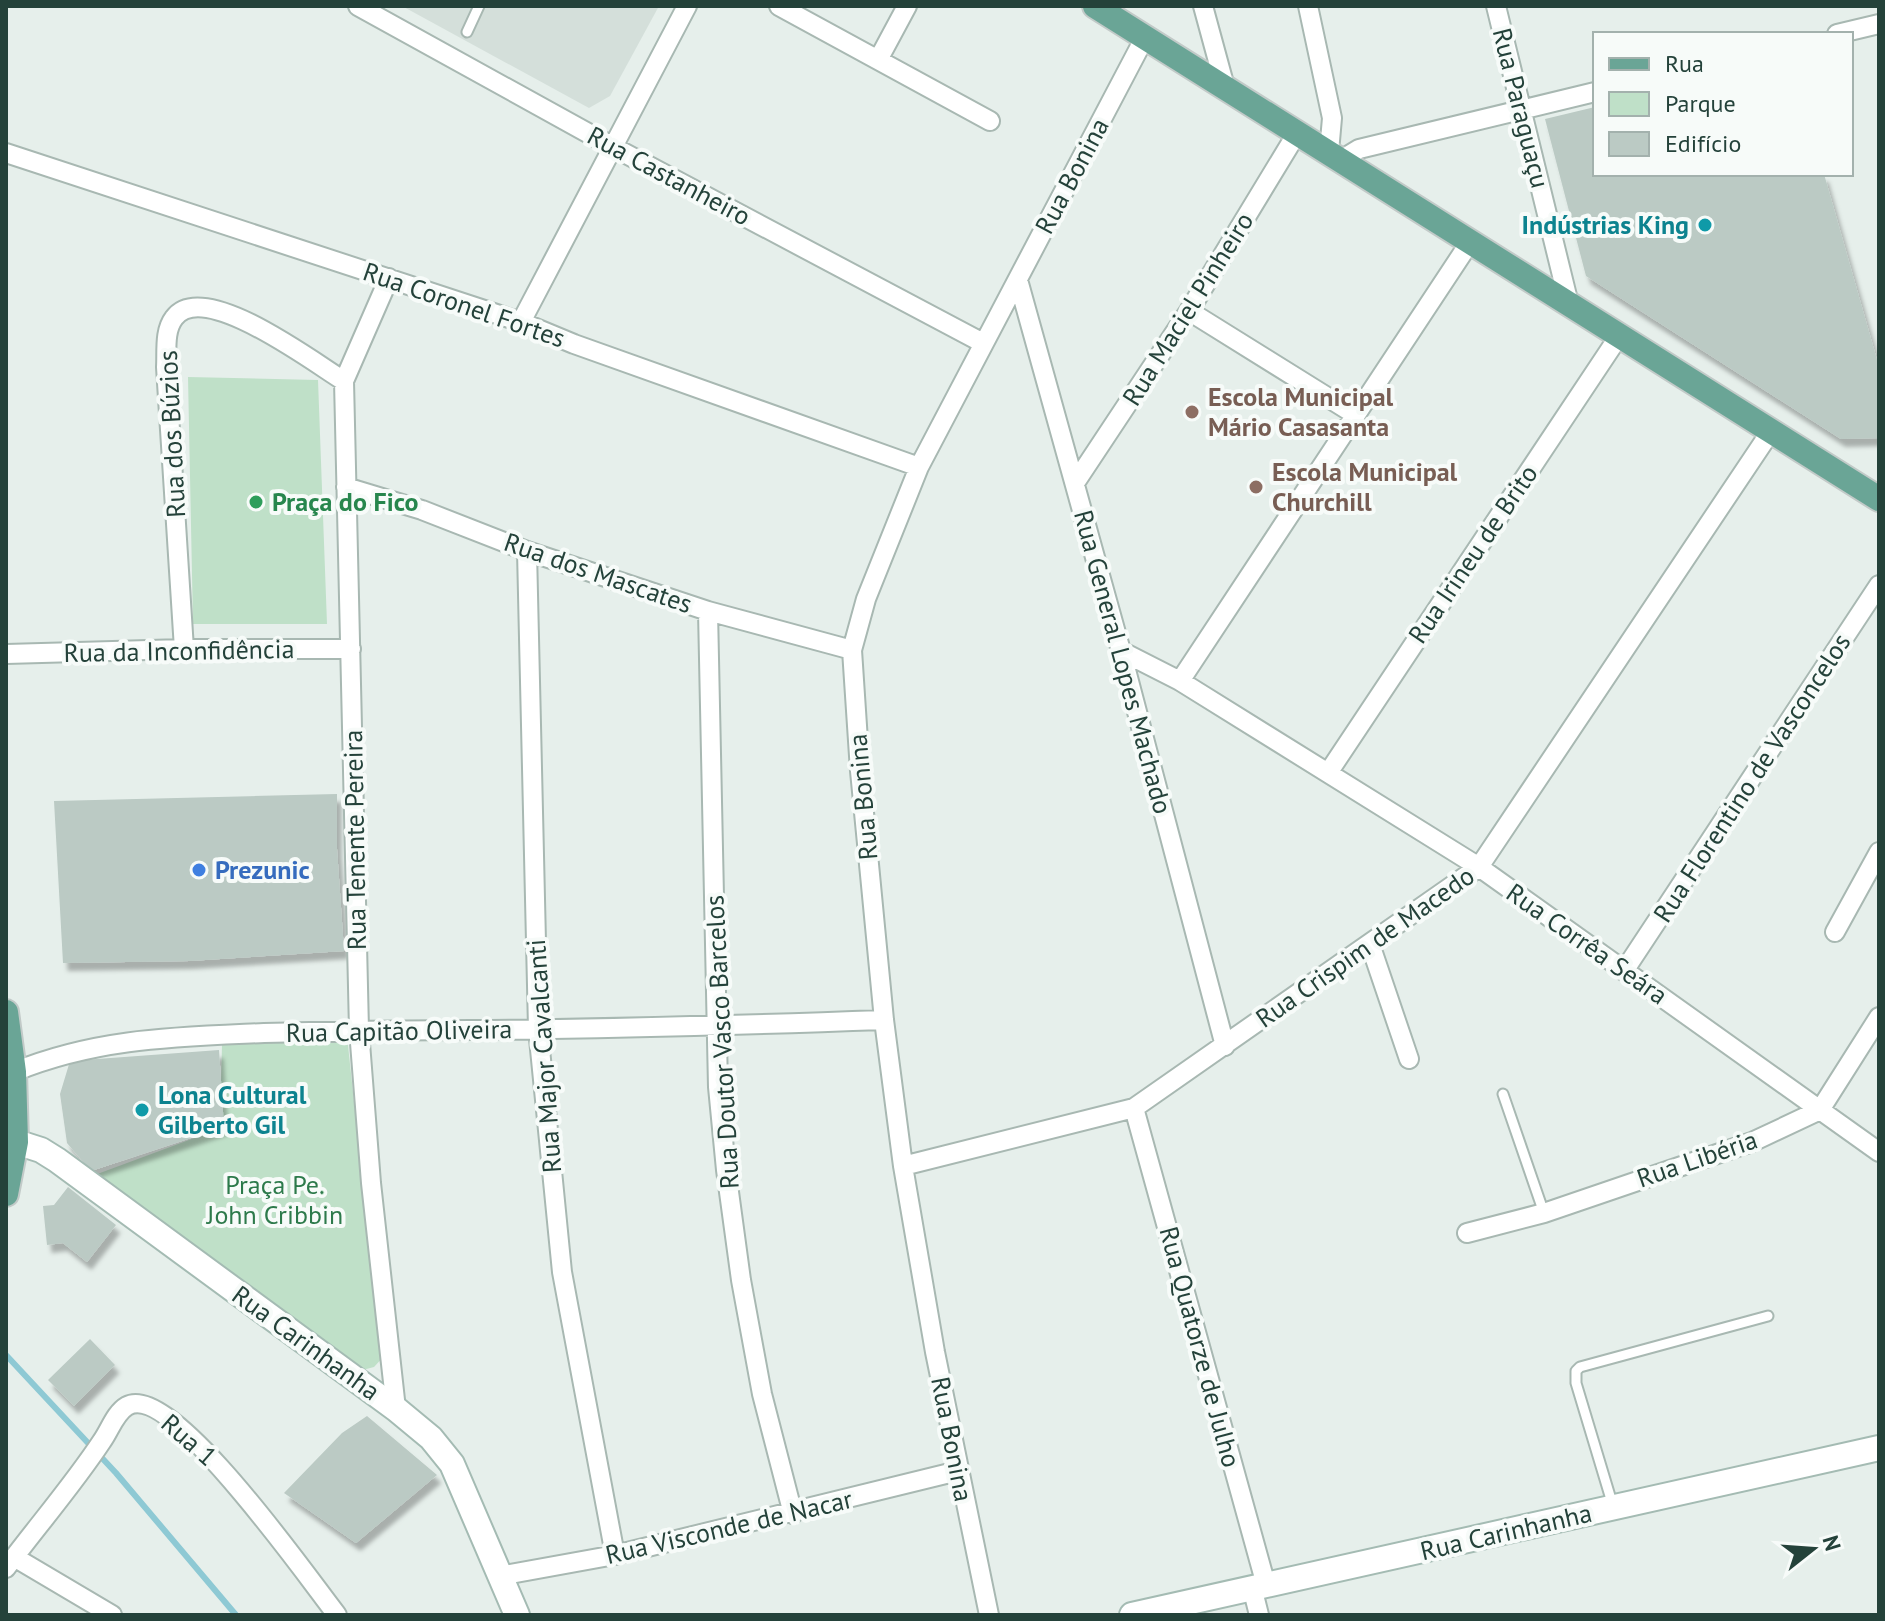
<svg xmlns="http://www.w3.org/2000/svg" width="1885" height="1621" font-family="'PT Sans',sans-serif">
	<defs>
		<filter id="shadow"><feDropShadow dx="4.5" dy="8" stdDeviation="2" flood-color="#0004"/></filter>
	</defs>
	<rect width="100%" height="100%" fill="#e6efeb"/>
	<!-- built -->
	<path fill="#d4dfda" d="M402,6H659L610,96L589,108Z"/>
	<!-- green -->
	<path fill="#bfe0c8" d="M188,377L318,380L327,624H193Z
		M347,1036L363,1186L387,1353L374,1367L355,1372L92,1176L224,1127L221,1084L222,1045Z"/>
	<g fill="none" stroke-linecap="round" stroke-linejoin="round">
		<!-- stream -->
		<path stroke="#8ec9d4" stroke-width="6" d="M6,1355L116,1473L236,1615"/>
	</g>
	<!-- building -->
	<path fill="#bbcac4" filter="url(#shadow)" d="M1595,107V174H1824L1879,367V438L1841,439L1586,276L1545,119Z
		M337,794V849L344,951L189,961L63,963L54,801Z
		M219,1050L224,1127L91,1171L67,1143L60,1094L70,1061Z
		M68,1187L116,1225L87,1262L63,1243L47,1245L43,1206L54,1205Z
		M90,1339L115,1365L74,1406L48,1380Z
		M367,1416L437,1475L356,1543L284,1493L342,1433Z"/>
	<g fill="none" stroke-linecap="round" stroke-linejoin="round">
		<defs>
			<path id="lane" d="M467,32L479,6
				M1503,1094L1544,1213
				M1613,1506L1576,1383V1371L1580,1367L1768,1316"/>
			<path id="street" d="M358,6L615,148L983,343
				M779,6L990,121
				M1203,6L1225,87
				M1308,6L1332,118L1329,152
				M1496,6L1569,304
				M1837,34L1879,24
				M878,60L907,6
				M6,153L521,322L574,344L919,467
				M1341,160L1359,149L1595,92
				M389,278L344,381L359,1030L371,1183L396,1409
				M1018,280L1121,651L1225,1046
				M1189,311L1356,415
				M521,322L687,6
				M1075,483L1189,311L1297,133
				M346,487L422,510L527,551L708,611L852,650
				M527,551L538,1029L562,1272L615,1555
				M708,611L718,1087L726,1170L741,1280L762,1394L793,1514
				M184,649L166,367C167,351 164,331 174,318C203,278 314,363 344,381
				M1121,651L1180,681L1479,867L1879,1152
				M6,654L184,649H351
				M1180,681L1470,242
				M1328,773L1619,336
				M1835,932L1879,852
				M1370,944L1409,1059
				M1624,971L1879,585
				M14,1072C97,1038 176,1037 264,1033C333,1031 402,1030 471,1030C609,1029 746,1025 884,1020
				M1134,1108L1266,1585
				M903,1166L1134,1108L1479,867L1771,431
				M1467,1233L1544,1213L1752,1142L1820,1110L1879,1017
				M14,1557L112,1615
				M6,1568C38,1525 73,1485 102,1441C110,1430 115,1413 127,1406C171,1381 310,1581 337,1615
				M499,1576L615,1555L958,1471
				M1252,1587L1259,1615
				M989,1615L935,1352L903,1166L884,1020L860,771L852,650L866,599L919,467L1145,37"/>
			<path id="secondary" d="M16,1142L41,1150L57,1160L396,1409L431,1438L452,1464L517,1615
				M1132,1615L1879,1448"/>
			<path id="primary" d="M1095,6L1879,499
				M6,1012L14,1072L16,1142L6,1194"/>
		</defs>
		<!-- lane casing -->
		<use href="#lane" stroke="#a8b8b2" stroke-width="13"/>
		<!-- street casing -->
		<use href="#street" stroke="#a8b8b2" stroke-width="22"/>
		<!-- secondary casing -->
		<use href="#secondary" stroke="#a4bbb3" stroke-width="28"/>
		<!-- primary casing -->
		<use href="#primary" stroke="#c2cac8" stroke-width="28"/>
		<!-- lane -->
		<use href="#lane" stroke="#fff" stroke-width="9"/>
		<!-- street -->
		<use href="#street" stroke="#fff" stroke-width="18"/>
		<!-- secondary -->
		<use href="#secondary" stroke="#fff" stroke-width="24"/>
		<!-- primary -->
		<use href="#primary" stroke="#6aa596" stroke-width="24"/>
	</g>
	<!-- markers -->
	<g fill="#0f9aa8" stroke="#f7fbf9" stroke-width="3">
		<circle cx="1705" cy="225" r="8"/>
		<circle cx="142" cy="1110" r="8"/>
	</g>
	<g fill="#8d6e63" stroke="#f7fbf9" stroke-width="3">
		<circle cx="1192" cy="412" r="8"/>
		<circle cx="1256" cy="487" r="8"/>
	</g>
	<circle fill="#2e9e5b" stroke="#f7fbf9" stroke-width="3" cx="256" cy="502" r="8"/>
	<circle fill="#3f7fe0" stroke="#f7fbf9" stroke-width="3" cx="199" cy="870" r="8"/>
	<g text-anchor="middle" stroke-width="8" stroke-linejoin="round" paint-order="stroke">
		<!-- street labels -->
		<g font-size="26" fill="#24423a" stroke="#f7fbf9">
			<text transform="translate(1521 108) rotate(76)" y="9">Rua Paraguaçu</text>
			<text transform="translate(669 176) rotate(28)" y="9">Rua Castanheiro</text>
			<text transform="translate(1072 176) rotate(-62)" y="9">Rua Bonina</text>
			<text transform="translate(464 305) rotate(19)" y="9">Rua Coronel Fortes</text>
			<text transform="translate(1188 309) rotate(-58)" y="9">Rua Maciel Pinheiro</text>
			<text transform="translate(172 434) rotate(-93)" y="9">Rua dos Búzios</text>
			<text transform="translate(1473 554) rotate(-56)" y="9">Rua Irineu de Brito</text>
			<text transform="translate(598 573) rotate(19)" y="9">Rua dos Mascates</text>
			<text transform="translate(179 651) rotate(-1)" y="9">Rua da Inconfidência</text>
			<text transform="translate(1123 662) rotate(75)" y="9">Rua General Lopes Machado</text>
			<text transform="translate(1752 778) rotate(-57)" y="9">Rua Florentino de Vasconcelos</text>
			<text transform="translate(863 797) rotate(-95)" y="9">Rua Bonina</text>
			<text transform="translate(355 840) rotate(-91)" y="9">Rua Tenente Pereira</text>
			<text transform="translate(1587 944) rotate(35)" y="9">Rua Corrêa Seára</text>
			<text transform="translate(1365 947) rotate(-35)" y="9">Rua Crispim de Macedo</text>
			<text transform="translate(399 1031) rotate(-1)" y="9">Rua Capitão Oliveira</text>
			<text transform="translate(722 1042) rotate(-93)" y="9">Rua Doutor Vasco Barcelos</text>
			<text transform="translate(544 1056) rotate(-94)" y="9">Rua Major Cavalcanti</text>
			<text transform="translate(1697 1159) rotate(-19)" y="9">Rua Libéria</text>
			<text transform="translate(306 1343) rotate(36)" y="9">Rua Carinhanha</text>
			<text transform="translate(1200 1347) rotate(75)" y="9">Rua Quatorze de Julho</text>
			<text transform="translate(952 1439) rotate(79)" y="9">Rua Bonina</text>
			<text transform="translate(189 1440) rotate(41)" y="9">Rua 1</text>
			<text transform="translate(729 1527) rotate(-13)" y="9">Rua Visconde de Nacar</text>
			<text transform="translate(1506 1532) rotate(-13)" y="9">Rua Carinhanha</text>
		</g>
		<!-- culture labels -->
		<g font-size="26" font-weight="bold" fill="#0d838f" stroke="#f7fbf9" text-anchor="end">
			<text x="1689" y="234">Indústrias King</text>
			<text x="158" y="1104" text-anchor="start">Lona Cultural<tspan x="158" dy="30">Gilberto Gil</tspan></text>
		</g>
		<!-- education labels -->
		<g font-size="26" font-weight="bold" fill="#785e54" stroke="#f7fbf9" text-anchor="start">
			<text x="1208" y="406">Escola Municipal<tspan x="1208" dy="30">Mário Casasanta</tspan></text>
			<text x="1272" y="481">Escola Municipal<tspan x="1272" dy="30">Churchill</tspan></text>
		</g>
		<!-- leisure labels -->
		<g font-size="26" font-weight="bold" fill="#27864d" stroke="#f7fbf9" text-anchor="start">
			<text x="272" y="511">Praça do Fico</text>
		</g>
		<!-- shop labels -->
		<g font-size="26" font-weight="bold" fill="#366cbe" stroke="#f7fbf9" text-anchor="start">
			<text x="215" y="879">Prezunic</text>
		</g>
		<!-- park labels -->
		<g font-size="26" fill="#2d7a4b" stroke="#f7fbf9">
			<text x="275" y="1194">Praça Pe.<tspan x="275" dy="30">John Cribbin</tspan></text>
		</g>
	</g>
	<!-- border -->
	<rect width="1885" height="1621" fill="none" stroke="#24423a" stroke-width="16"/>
	<!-- legend -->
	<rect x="1593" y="32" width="260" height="144" fill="#f7fbf9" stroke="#a3b1ad" stroke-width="2"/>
	<rect x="1609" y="58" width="40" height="12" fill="#6aa596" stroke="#a3b1ad" stroke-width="2"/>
	<text x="1665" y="72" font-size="24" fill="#24423a">Rua</text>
	<rect x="1609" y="92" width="40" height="24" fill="#bfe0c8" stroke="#a3b1ad" stroke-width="2"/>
	<text x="1665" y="112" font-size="24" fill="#24423a">Parque</text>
	<rect x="1609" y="132" width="40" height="24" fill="#bbcac4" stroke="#a3b1ad" stroke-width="2"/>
	<text x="1665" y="152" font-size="24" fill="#24423a">Edifício</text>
	<!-- north arrow -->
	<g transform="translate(1813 1549) rotate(73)" stroke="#f7fbf9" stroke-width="6" paint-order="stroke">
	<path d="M0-6L14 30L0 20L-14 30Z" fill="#24423a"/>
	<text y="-12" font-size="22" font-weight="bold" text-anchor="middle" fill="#24423a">N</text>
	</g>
</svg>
